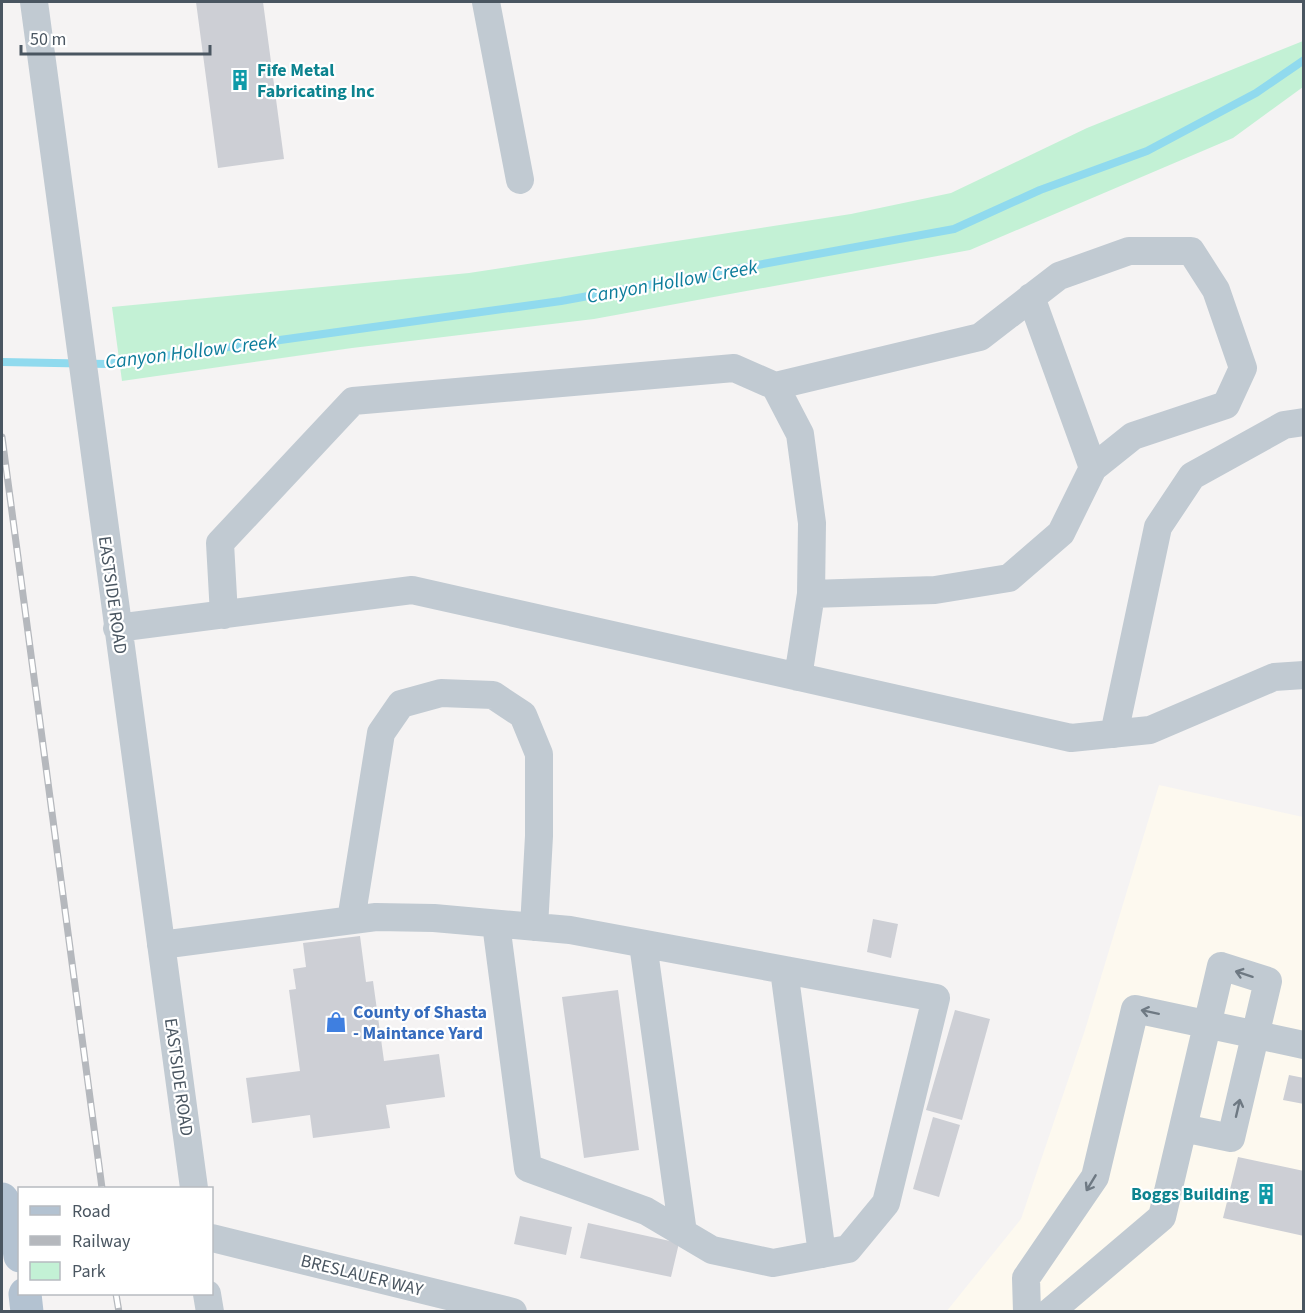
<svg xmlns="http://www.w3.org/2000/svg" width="1305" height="1313" font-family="'Source Sans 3',sans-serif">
	<rect width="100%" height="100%" fill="#f5f3f3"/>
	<!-- commercial -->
	<path fill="#fdf9ef" d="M1159,785L1303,817V1311L946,1312L1021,1219L1085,1030Z"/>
	<!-- green -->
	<path fill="#c3f1d5" d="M1303,41V87L1233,138L970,250L594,319L352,348L122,381L112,307L469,273L851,214L951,193L1087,128Z"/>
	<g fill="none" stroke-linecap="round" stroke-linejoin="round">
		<!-- stream -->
		<path stroke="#90daee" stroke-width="8" d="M2,362L107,364L561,301L954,229L1040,190L1147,151L1256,93L1304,60"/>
	</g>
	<!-- building -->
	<path fill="#cdcfd5" d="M196,2H263L284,159L218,168Z
		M873,919L898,924L891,958L867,952Z
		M360,936L366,982L373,981L384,1061L439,1054L445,1097L386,1105L390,1128L313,1138L310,1115L252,1123L246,1078L300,1071L289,990L296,989L293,969L306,967L303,943Z
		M618,990L639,1150L584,1158L562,997Z
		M955,1010L990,1019L962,1120L926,1110Z
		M1289,1075L1304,1078V1104L1283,1100Z
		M933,1117L960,1125L939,1197L913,1189Z
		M1238,1157L1304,1171V1236L1223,1218Z
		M520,1216L572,1227L566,1255L514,1244Z
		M588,1223L679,1243L671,1277L580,1258Z"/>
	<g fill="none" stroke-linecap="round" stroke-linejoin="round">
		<!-- minor -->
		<path stroke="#c1cad2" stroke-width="28" d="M34,2L194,1188
			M486,2L520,180
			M1031,297L1093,468
			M775,386L980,337L1059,276L1129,251H1191L1216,290L1243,368L1226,405L1133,436L1093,468L1061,533L1009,578L935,590L811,594
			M224,615L220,543L353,401L734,368L775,386L800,434L812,523L811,594L798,677
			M117,628L412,590L1071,738L1150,730L1274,677L1304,675
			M1114,734L1158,527L1192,476L1284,425L1304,422
			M351,920L381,733L401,704L441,693L493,695L523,715L539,754V836L534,927
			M643,944L683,1233
			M161,945L376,917L434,918L570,930L936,998L886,1203L848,1249L773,1263L712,1250L646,1211L528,1168L496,924
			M784,970L822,1254
			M212,1238L513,1312
			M207,1294L210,1312
			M1027,1312L1026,1278L1095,1177L1135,1009L1304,1045
			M1050,1312L1162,1217L1221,966L1268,981L1231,1138L1183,1128"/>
		<!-- major -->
		<path stroke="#b3c2d1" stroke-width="33" d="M2,1199L14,1217L20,1256
			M25,1294L27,1312"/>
		<defs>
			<path id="rail" d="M2,437L102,1188
				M116,1294L119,1312"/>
		</defs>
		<!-- rail casing -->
		<use href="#rail" stroke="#b5b8bd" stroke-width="7"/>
		<!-- rail -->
		<use href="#rail" stroke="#fff" stroke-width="4.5" stroke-dasharray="14" stroke-linecap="butt"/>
	</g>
	<!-- one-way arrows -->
	<defs><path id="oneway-shaft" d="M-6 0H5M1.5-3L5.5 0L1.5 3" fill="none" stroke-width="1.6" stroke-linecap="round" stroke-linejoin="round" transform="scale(1.5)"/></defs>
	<g stroke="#6e7983">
		<use href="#oneway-shaft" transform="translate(1244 974) rotate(-162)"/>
		<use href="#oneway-shaft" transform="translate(1150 1012) rotate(-168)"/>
		<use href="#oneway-shaft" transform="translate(1238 1108) rotate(-77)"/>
		<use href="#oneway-shaft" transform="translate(1091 1183) rotate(121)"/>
	</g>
	<!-- icons -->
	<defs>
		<symbol id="building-bare" viewBox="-9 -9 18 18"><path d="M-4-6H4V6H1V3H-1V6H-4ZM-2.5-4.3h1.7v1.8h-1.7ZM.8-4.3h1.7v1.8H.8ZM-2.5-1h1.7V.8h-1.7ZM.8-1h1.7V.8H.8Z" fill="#0f9aa8" stroke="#fff" stroke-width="2.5" paint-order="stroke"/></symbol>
		<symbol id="shop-bare" viewBox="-9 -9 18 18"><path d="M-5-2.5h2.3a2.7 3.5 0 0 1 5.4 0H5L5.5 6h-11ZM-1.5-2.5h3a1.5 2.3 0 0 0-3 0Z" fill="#3f7fe0" stroke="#fff" stroke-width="2.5" paint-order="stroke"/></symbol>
	</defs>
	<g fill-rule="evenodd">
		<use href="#building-bare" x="225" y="65" width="30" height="30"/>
		<use href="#shop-bare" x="321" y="1007" width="30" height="30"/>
		<use href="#building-bare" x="1251" y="1179" width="30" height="30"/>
	</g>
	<g text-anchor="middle" stroke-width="4.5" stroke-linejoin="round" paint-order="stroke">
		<!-- culture labels -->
		<g font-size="18" font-weight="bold" fill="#0d838f" stroke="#fff" text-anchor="start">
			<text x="257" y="76">Fife Metal<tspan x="257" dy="21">Fabricating Inc</tspan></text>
			<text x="1249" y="1200" text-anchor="end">Boggs Building</text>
		</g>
		<!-- street labels -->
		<g font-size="18" fill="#4a5661" stroke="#fff">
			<text transform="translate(113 595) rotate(82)" y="6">EASTSIDE ROAD</text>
			<text transform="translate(179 1077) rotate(82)" y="6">EASTSIDE ROAD</text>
			<text transform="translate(362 1275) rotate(14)" y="6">BRESLAUER WAY</text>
		</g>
		<!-- shop labels -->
		<g font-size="18" font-weight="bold" fill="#366cbe" stroke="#fff" text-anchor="start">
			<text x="353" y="1018">County of Shasta<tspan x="353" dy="21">- Maintance Yard</tspan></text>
		</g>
		<!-- water labels -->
		<g font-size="20" font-style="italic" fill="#0c7c9b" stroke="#fff">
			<text transform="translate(672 281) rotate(-10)" y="7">Canyon Hollow Creek</text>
			<text transform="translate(191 351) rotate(-7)" y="7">Canyon Hollow Creek</text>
		</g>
	</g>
	<!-- border -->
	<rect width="1305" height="1313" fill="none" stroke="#4a5661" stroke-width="6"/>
	<!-- legend -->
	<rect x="18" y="1187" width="195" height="108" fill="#ffffff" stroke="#b7bbc0" stroke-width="1.5"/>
	<rect x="30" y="1206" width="30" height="9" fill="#b3c2d1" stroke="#b7bbc0" stroke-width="1.5"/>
	<text x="72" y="1217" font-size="18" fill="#4a5661">Road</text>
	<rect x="30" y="1236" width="30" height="9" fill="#b5b8bd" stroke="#b7bbc0" stroke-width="1.5"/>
	<text x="72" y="1247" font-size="18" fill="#4a5661">Railway</text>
	<rect x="30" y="1262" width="30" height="18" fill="#c3f1d5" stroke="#b7bbc0" stroke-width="1.5"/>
	<text x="72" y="1277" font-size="18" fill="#4a5661">Park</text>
	<!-- scale -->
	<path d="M21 45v9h189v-9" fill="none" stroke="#4a5661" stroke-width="3"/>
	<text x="30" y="45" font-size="18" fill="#4a5661" stroke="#ffffff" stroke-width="4.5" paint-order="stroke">50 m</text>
</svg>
